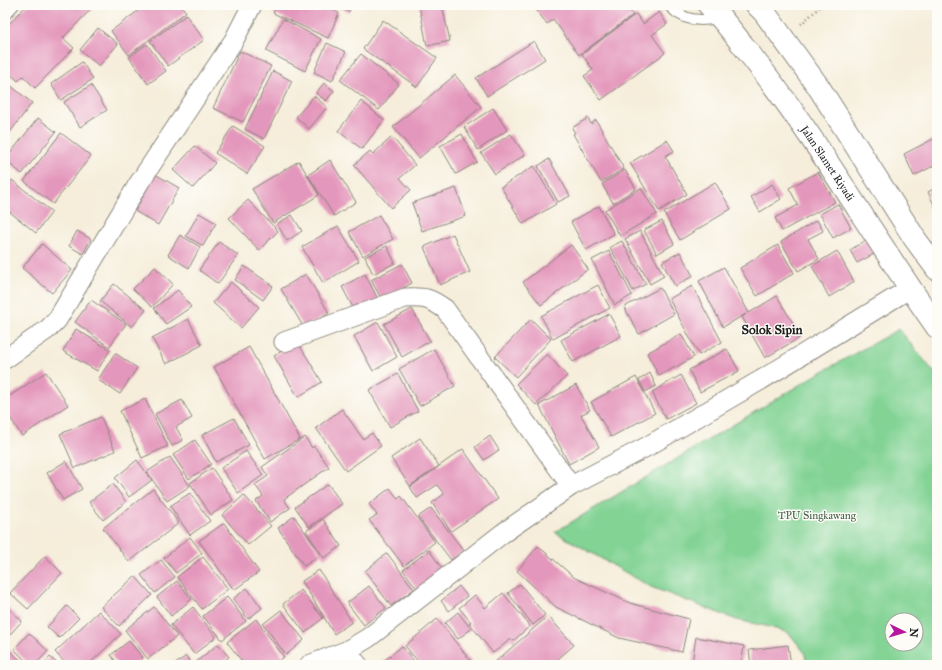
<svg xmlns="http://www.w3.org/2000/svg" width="942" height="670" font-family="'IM FELL Great Primer',serif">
	<rect width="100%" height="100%" fill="#fdfcf7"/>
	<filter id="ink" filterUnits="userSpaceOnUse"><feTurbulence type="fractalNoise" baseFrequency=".025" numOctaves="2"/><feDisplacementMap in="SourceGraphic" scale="8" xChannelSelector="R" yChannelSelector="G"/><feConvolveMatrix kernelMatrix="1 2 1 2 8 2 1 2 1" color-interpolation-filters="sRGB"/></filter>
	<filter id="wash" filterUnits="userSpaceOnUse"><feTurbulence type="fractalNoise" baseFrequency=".012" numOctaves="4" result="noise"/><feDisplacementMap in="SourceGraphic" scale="16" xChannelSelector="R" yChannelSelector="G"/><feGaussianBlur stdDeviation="0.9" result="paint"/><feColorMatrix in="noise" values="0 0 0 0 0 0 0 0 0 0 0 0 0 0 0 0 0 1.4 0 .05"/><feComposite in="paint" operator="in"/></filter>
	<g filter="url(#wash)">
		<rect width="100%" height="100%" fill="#f6eedb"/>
		<!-- green -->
		<path fill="#82d394" stroke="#4f7858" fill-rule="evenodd" d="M899,329L937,376V665H806L805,653L789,633L766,626L737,620L651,587L555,532L816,375ZM892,620H916V644H892Z"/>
		<g id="blocks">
			<!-- building -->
			<path fill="#e497bc" d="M27,5H95L63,38L74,48L35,88L23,76L18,81L5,69V28Z
				M146,5H181L186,12L129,55L111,31Z
				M277,5H323L339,13L328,38L273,13Z
				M333,5H351L349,12Z
				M419,5H442L450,41L427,46Z
				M537,5H635L629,9L633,15L579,55L553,19L547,24L534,7Z
				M659,12L667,24L652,35L665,53L601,100L584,76L593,70L582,54L636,14L643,24Z
				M186,15L204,40L168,66L150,41Z
				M283,19L321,39L305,71L266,51Z
				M383,20L437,58L417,87L363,49Z
				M98,28L118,44L99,66L80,50Z
				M534,41L545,59L487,96L476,78Z
				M327,43L346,52L332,81L314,72Z
				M147,44L166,71L148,84L129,57Z
				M240,51L271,66L243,122L213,108Z
				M361,54L399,84L379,110L340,80Z
				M82,62L93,79L61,100L51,84Z
				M273,71L292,81L264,139L245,129Z
				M455,75L481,107L419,158L393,127Z
				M5,81L32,103L5,139Z
				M324,83L334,91L326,101L316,93Z
				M91,85L107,110L80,127L64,102Z
				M314,96L327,107L309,129L296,117Z
				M361,101L384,120L362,149L338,131Z
				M493,108L507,130L478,150L464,127Z
				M38,118L56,132L22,174L5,160Z
				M588,118L591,124L596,120L624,169L601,182L573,134L575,133L572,128Z
				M233,126L265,146L247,174L215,153Z
				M61,133L91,156L53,204L24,181Z
				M462,134L477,162L456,174L440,146Z
				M511,134L525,155L495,174L481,153Z
				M392,137L415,165L400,178L411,190L391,208L354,165L370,151L373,154Z
				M937,137V164L914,176L904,154Z
				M667,140L674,151L665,156L687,194L659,211L630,163Z
				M195,146L215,163L193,188L173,170Z
				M549,159L570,196L558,202L538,166Z
				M330,160L356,202L334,216L308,175Z
				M299,161L319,195L273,223L252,189Z
				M534,166L556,204L523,224L501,187Z
				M625,170L636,189L613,203L602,184Z
				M818,172L835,202L782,231L775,218L798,205L789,188Z
				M155,174L179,188L158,225L135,211Z
				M12,180L52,212L36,233L5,208V189Z
				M715,182L731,209L680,240L664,213Z
				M772,184L781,199L760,212L751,197Z
				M937,187V211L928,192Z
				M456,188L466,216L422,231L412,203Z
				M641,188L657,214L620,236L605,210Z
				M248,200L278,231L259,250L229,218Z
				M838,204L851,228L833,238L820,214Z
				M599,206L614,234L586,250L571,222Z
				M199,213L216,223L203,246L186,236Z
				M292,215L302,231L287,241L277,224Z
				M379,215L393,239L363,256L349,232Z
				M817,220L823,231L808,239L819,259L798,271L781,242Z
				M662,221L674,244L657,254L644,230Z
				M338,226L359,261L323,283L302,247Z
				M77,231L91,239L83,254L69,246Z
				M640,231L664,276L650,284L625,239Z
				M453,234L470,272L440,285L424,247Z
				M180,235L200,247L189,268L168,255Z
				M868,239L876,253L857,263L850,250Z
				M622,241L646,284L633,291L610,247Z
				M219,242L238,255L218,284L199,270Z
				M42,244L72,270L52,293L22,268Z
				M571,245L588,269L541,305L523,282Z
				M778,245L794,273L757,296L740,268Z
				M387,246L395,263L373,274L365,257Z
				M609,251L632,295L615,305L592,260Z
				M837,251L854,282L829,297L812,266Z
				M680,252L693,276L675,286L662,262Z
				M402,264L412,283L382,300L371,280Z
				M244,266L273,286L263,300L235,280Z
				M155,267L173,284L152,307L133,289Z
				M724,267L749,313L777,296L801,337L765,358L742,317L746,314L723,327L699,281Z
				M306,274L329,313L304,328L281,289Z
				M365,274L379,301L356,313L342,287Z
				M231,282L259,307L241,328L213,303Z
				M114,284L146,310L132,327L100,301Z
				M598,285L610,308L553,339L541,316Z
				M692,286L722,342L699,355L669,299Z
				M660,288L674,314L639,334L624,307Z
				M178,290L191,307L166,324L154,308Z
				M91,300L126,324L109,347L75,322Z
				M412,309L430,341L402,357L384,324Z
				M609,314L621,336L573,362L561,340Z
				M188,319L202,345L166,364L152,338Z
				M531,319L551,339L516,377L495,357Z
				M378,322L397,357L373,371L354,336Z
				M76,329L110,350L97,371L63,351Z
				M681,334L694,357L659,376L647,353Z
				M297,341L322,382L298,397L274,356Z
				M249,347L300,439L265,459L214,367Z
				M434,349L455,386L420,406L399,369Z
				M727,349L739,371L700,392L689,370Z
				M115,353L137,368L120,394L98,380Z
				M547,354L567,376L536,405L516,384Z
				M46,372L68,405L22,436L5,410V399Z
				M650,373L656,386L645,392L639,380Z
				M398,374L418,411L390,427L369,390Z
				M681,375L696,403L666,419L652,392Z
				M636,377L655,413L611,437L591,402Z
				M576,385L590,410L581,415L599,447L569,464L539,405Z
				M145,399L168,446L142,458L120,411Z
				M182,400L192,418L176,427L183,440L172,446L155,414Z
				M342,409L363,439L372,433L381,446L346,471L316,428Z
				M101,417L115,451L75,468L60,434Z
				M234,418L249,445L216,462L202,435Z
				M490,436L499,450L484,460L475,447Z
				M305,437L312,448L314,446L329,467L284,499L290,508L270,522L256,501L263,496L255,485L268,476L262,467Z
				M420,438L439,466L410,486L391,458Z
				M195,440L211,464L189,479L173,455Z
				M463,449L498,499L451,531L432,503L444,494L437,485L417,498L410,487Z
				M246,451L263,475L238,493L221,468Z
				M170,457L190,486L167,501L147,472Z
				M137,460L152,480L129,497L115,478Z
				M66,461L82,489L63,500L47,473Z
				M212,468L233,500L211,515L190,483Z
				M113,484L126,502L103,520L89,502Z
				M328,484L342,504L309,527L295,507Z
				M390,488L398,499L401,496L435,542L404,566L369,520L377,515L369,504Z
				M153,489L179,523L129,562L103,528Z
				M190,493L210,521L190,535L170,506Z
				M244,495L271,526L248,545L222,515Z
				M431,508L464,551L451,560L418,517Z
				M294,516L321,555L304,566L278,528Z
				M323,519L341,546L324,558L306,531Z
				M224,523L259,572L234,590L199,541Z
				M190,537L202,553L176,573L164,558Z
				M538,546L575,578L630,603L689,619L682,652L619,638L556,607L517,571Z
				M429,550L443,570L418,590L403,570Z
				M387,553L414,589L391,606L365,571Z
				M45,556L62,573L28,609L10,593Z
				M203,557L228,589L202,609L177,577Z
				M161,560L175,577L155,593L141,575Z
				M319,570L352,622L334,634L302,581Z
				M135,576L152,595L119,626L101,607Z
				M177,581L192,599L171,616L157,597Z
				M520,584L545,615L533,625L508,593Z
				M369,586L386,608L364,625L347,603Z
				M459,586L467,596L449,611L441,601Z
				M247,588L262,608L248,619L233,599Z
				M301,590L323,618L305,633L283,604Z
				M503,593L530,626L513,641L511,639L493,653L469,623L471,622L459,608L475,595L485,608Z
				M227,597L246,621L222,640L203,616Z
				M5,605L22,621L5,640Z
				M67,606L79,618L59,638L47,627Z
				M154,607L177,636L148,659L125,630Z
				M193,607L216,637L194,654L171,625Z
				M281,610L304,640L286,655L263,624Z
				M99,611L121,634L88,665H67L55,652Z
				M458,612L471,629L458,639L445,623Z
				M548,616L574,645L551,665H497L495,662Z
				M256,619L284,657L273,665H245L227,642Z
				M437,619L474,665H421L405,646Z
				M29,633L48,651L35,665H30L14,649Z
				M696,637L744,646L741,665H705L692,663Z
				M129,641L143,658L134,665H118L111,655Z
				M218,644L229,657L219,665H197L195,663Z
				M788,645L791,665H751L749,650Z
				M5,646L25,665H5Z
				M402,646L417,665H379Z
				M186,656L193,665H174Z
				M50,657L59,665H43Z"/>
		</g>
	</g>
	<g filter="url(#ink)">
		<use href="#blocks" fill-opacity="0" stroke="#89857c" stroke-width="1"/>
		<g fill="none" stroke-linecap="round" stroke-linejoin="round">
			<defs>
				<path id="service" d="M668,5C672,8 676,13 681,15C693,22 706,20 720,18
					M5,15L14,5"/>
				<path id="minor" d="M284,342L405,298C425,297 429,298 445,309L571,486
					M5,359L48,329L57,320L139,183L234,40L252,5
					M346,651L358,665
					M309,665L346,651L368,638L503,533L571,486L648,446L761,380L909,289"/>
				<g id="secondary">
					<path id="s1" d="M709,5C729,25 745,49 763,71C826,153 877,243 937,327"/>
					<path d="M757,5L764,12L818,86L915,239L937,269"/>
				</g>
			</defs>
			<!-- service casing -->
			<use href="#service" stroke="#89857c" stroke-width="12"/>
			<!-- minor casing -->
			<use href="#minor" stroke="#89857c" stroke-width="21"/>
			<!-- secondary casing -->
			<use href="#secondary" stroke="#89857c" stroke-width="24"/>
			<!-- path -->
			<path stroke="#89857c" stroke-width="2.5" stroke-dasharray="1 3" stroke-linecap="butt" d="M801,24L822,5"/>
			<!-- service -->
			<use href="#service" stroke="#fff" stroke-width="10"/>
			<!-- minor -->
			<use href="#minor" stroke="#fff" stroke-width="19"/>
			<!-- secondary -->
			<use href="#secondary" stroke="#fff" stroke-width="22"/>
		</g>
	</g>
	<g text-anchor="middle" stroke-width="3" stroke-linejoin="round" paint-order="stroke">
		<!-- street labels -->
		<g font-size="11" fill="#1c1c1c" stroke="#fdfcf7">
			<text dy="4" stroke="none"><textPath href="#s1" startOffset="198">Jalan Slamet Riyadi</textPath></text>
		</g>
		<!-- park labels -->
		<g font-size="11" fill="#405c46" stroke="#fdfcf7">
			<text x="817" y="519">TPU Singkawang</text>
		</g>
		<!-- quarter labels -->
		<g font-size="13" font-weight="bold" fill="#1c1c1c" stroke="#fdfcf7">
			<text x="772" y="334">Solok Sipin</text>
		</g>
	</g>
	<!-- margin -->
	<rect width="942" height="670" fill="none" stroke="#fdfcf7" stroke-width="20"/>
	<!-- north arrow -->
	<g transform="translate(904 632) rotate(95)"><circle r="19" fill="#fdfcf7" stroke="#a3a29f"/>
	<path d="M0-3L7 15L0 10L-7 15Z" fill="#b5179e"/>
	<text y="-6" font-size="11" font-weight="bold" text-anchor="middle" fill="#1c1c1c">N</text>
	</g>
</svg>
